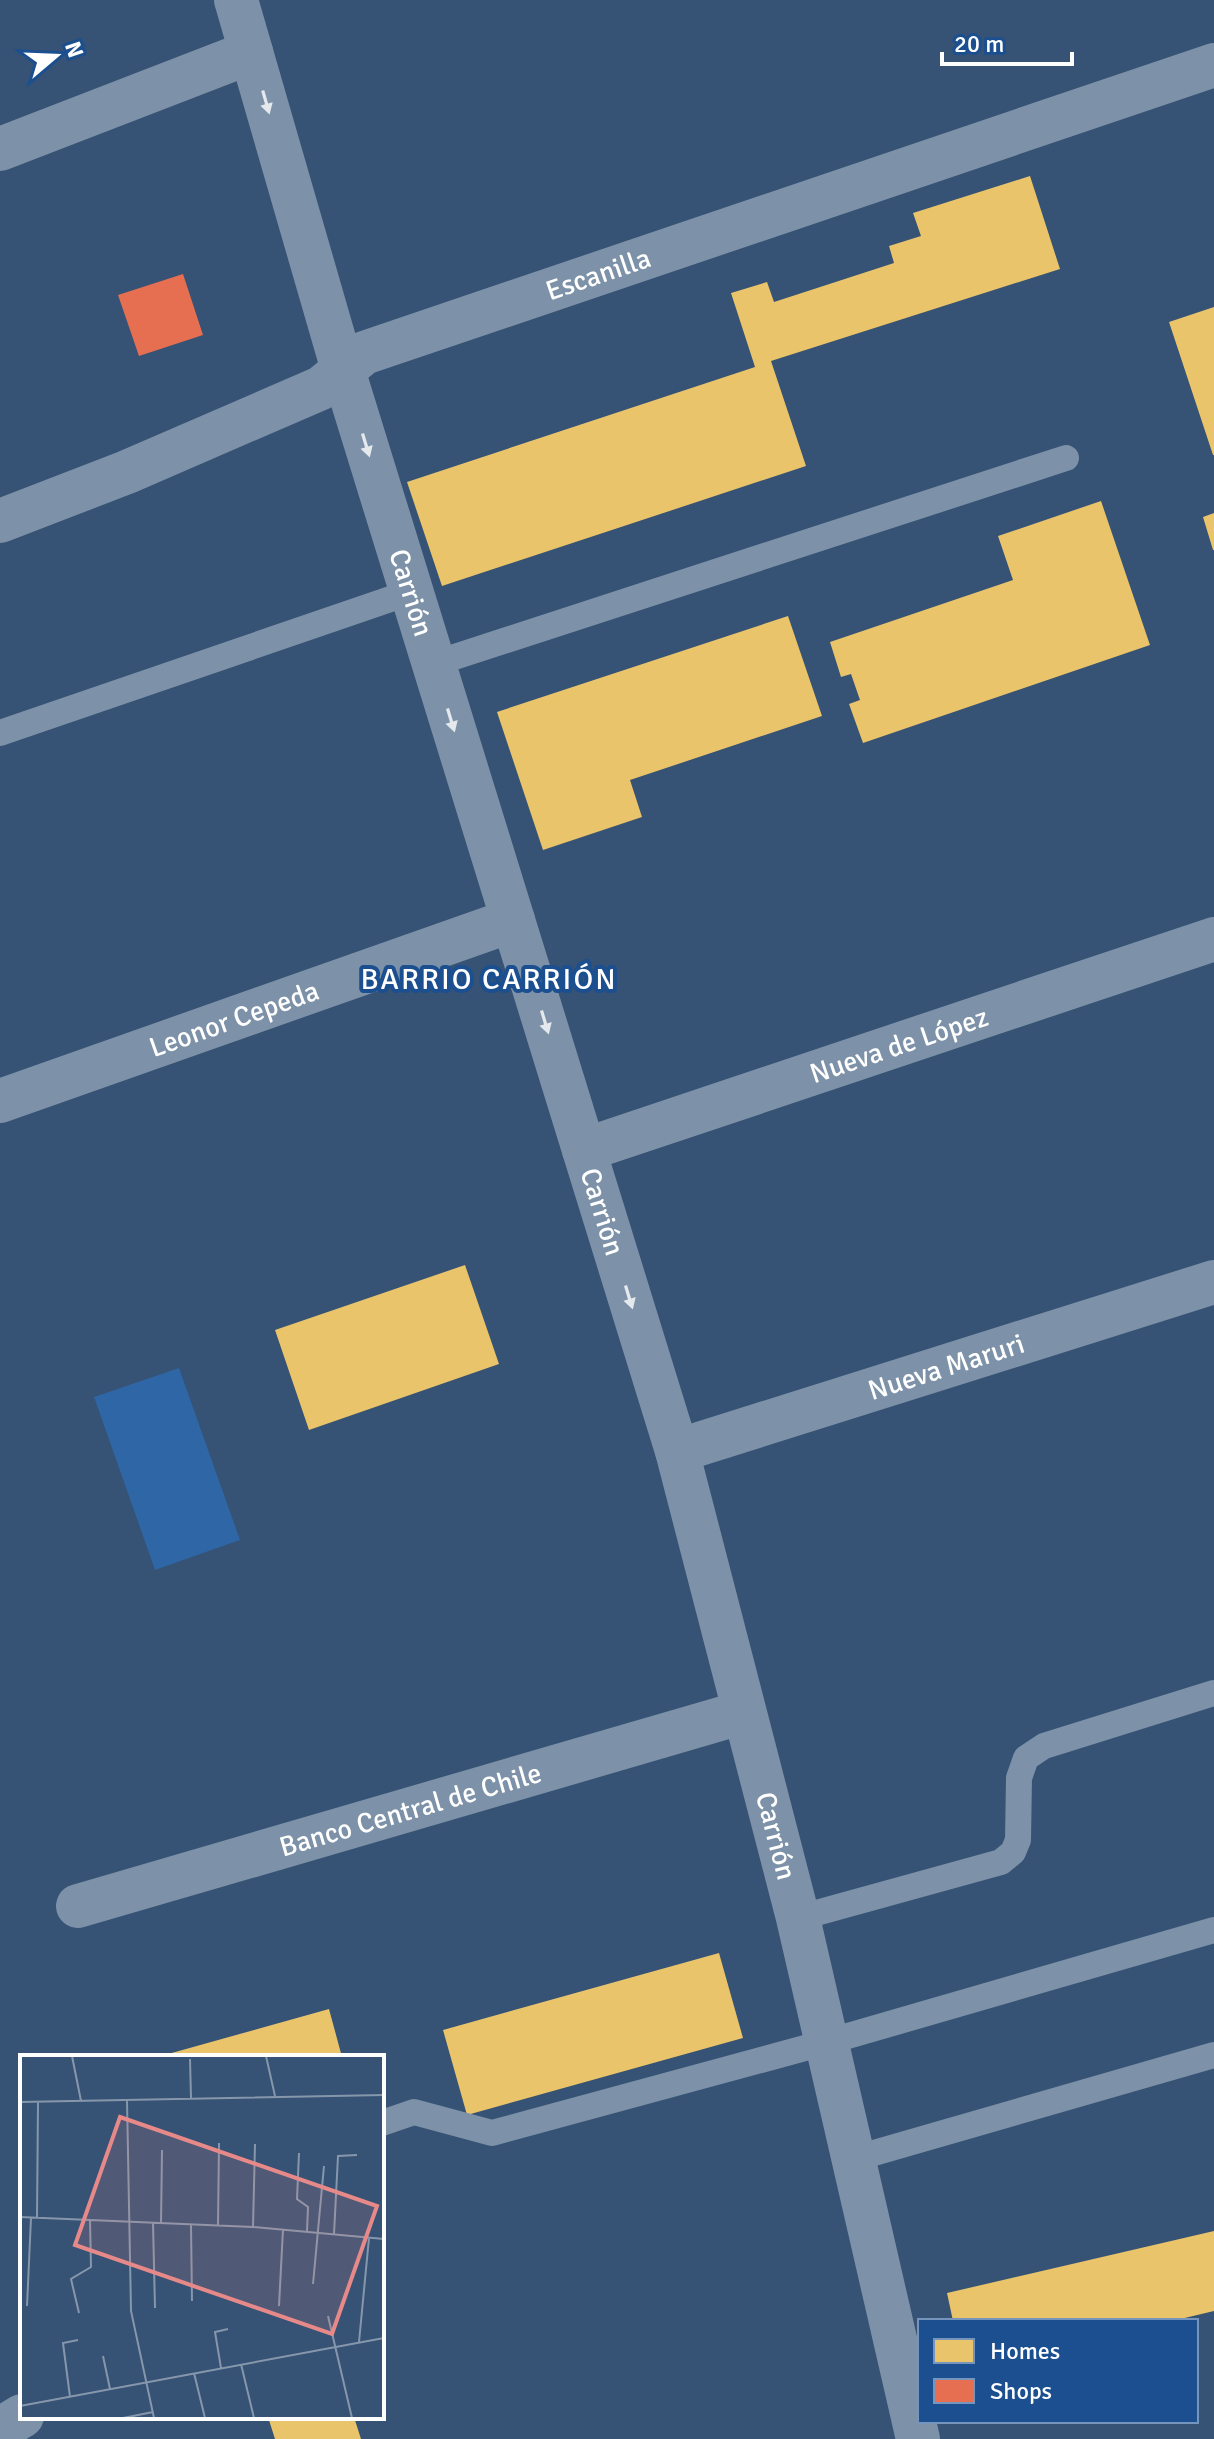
<svg xmlns="http://www.w3.org/2000/svg" width="1214" height="2439" font-family="Signika,sans-serif">
	<rect width="100%" height="100%" fill="#365274"/>
	<!-- green -->
	<path fill="#2f66a5" d="M179,1368L240,1540L155,1570L94,1397Z"/>
	<!-- homes -->
	<path fill="#e9c46a" d="M1030,176L1060,269L771,361L806,466L442,586L407,482L755,367L731,293L767,282L774,302L894,263L889,246L921,236L913,213Z
		M1214,307V455H1213L1169,322Z
		M1101,501L1150,645L863,743L849,704L860,700L851,674L841,677L830,642L1013,580L998,536Z
		M1214,513V550H1213L1203,517Z
		M788,616L822,716L630,780L642,817L543,850L497,712Z
		M465,1265L499,1364L309,1430L275,1330Z
		M719,1953L743,2038L467,2115L443,2030Z
		M329,2009L342,2057H162L161,2056Z
		M1214,2231V2311L1172,2321H953L947,2293Z
		M268,2417H354L361,2439H275Z"/>
	<!-- shops -->
	<path fill="#e76f51" d="M183,274L203,335L139,356L118,295Z"/>
	<g fill="none" stroke-linecap="round" stroke-linejoin="round">
		<!-- service -->
		<path stroke="#7d92a8" stroke-width="26" d="M433,664L1066,458
			M0,733L411,592
			M798,1918L1001,1862L1013,1852L1018,1840L1019,1778L1026,1758L1044,1746L1214,1693
			M382,2123L414,2112L492,2133L827,2042L1214,1930
			M853,2159L1214,2055"/>
		<!-- minor -->
		<g stroke="#7d92a8" stroke-width="44">
			<path id="s1" d="M236,0L343,370L677,1451L798,1918L918,2439"/>
			<path d="M0,149L251,52"/>
			<path id="s2" d="M0,1101L513,920"/>
			<path id="s3" d="M584,1150L1214,939"/>
			<path id="s4" d="M677,1451L1214,1282"/>
			<path id="s5" d="M78,1906L744,1712"/>
			<path d="M0,2429L22,2416"/>
		</g>
		<!-- tertiary -->
		<path stroke="#7d92a8" stroke-width="44" id="s6" d="M0,521L127,472L321,388L364,353L1214,65"/>
	</g>
	<!-- one-way arrows -->
	<defs><path id="oneway-solid" d="M-6-.8H1V-3.2L6.5 0L1 3.2V.8H-6Z" transform="scale(2)"/></defs>
	<g fill="#e5e9ee">
		<use href="#oneway-solid" transform="translate(266 102) rotate(74)"/>
		<use href="#oneway-solid" transform="translate(366 445) rotate(73)"/>
		<use href="#oneway-solid" transform="translate(451 720) rotate(73)"/>
		<use href="#oneway-solid" transform="translate(545 1022) rotate(73)"/>
		<use href="#oneway-solid" transform="translate(629 1297) rotate(73)"/>
	</g>
	<g text-anchor="middle" stroke-width="8" stroke-linejoin="round" paint-order="stroke">
		<!-- street labels -->
		<g font-size="28" fill="#fff" stroke="#1b4f8f">
			<text dy="10" stroke="none"><textPath href="#s6" startOffset="650">Escanilla</textPath></text>
			<text dy="10" stroke="none"><textPath href="#s1" startOffset="618">Carrión</textPath></text>
			<text dy="10" stroke="none"><textPath href="#s2" startOffset="248">Leonor Cepeda</textPath></text>
			<text dy="10" stroke="none"><textPath href="#s3" startOffset="332">Nueva de López</textPath></text>
			<text dy="10" stroke="none"><textPath href="#s1" startOffset="1266">Carrión</textPath></text>
			<text dy="10" stroke="none"><textPath href="#s4" startOffset="282">Nueva Maruri</textPath></text>
			<text dy="10" stroke="none"><textPath href="#s5" startOffset="346">Banco Central de Chile</textPath></text>
			<text dy="10" stroke="none"><textPath href="#s1" startOffset="1914">Carrión</textPath></text>
		</g>
		<!-- neighbourhood labels -->
		<g font-size="30" letter-spacing="2" fill="#fff" stroke="#1b4f8f">
			<text x="489" y="989">BARRIO CARRIÓN</text>
		</g>
	</g>
	<!-- overview -->
	<g transform="translate(20 2055)">
		<rect width="364" height="364" fill="#365274"/>
		<path fill="none" stroke="#8697ac" stroke-width="2" d="M52,1L61,46M246,1L255,41M170,4L171,43M107,45L111,256L134,363M0,47L364,40M279,98L277,144L288,152L287,176M0,162L233,172L364,184M17,163L18,47M133,168L135,253M141,169L142,95M171,170L172,246M198,170L199,88M233,172L235,89M314,179L318,101L337,100M293,229L304,111M7,251L11,163M259,251L263,174M59,258L51,224L71,212L70,166M308,261L332,363M339,287L349,183M83,301L90,334M221,309L234,363M201,313L195,277L208,274M174,318L185,363M50,342L43,288L58,285M0,351L364,283M103,363L133,357"/>
		<path fill="#e88989" fill-opacity="0.15" stroke="#e88989" stroke-width="4" d="M100,62L357,151L312,279L55,190Z"/>
		<rect width="364" height="364" fill="none" stroke="#fff" stroke-width="4"/>
	</g>
	<!-- legend -->
	<rect x="918" y="2319" width="280" height="104" fill="#1b4f8f" stroke="#7695bc" stroke-width="2"/>
	<rect x="934" y="2339" width="40" height="24" fill="#e9c46a" stroke="#7695bc" stroke-width="2"/>
	<text x="990" y="2359" font-size="24" fill="#ffffff">Homes</text>
	<rect x="934" y="2379" width="40" height="24" fill="#e76f51" stroke="#7695bc" stroke-width="2"/>
	<text x="990" y="2399" font-size="24" fill="#ffffff">Shops</text>
	<!-- north arrow -->
	<g transform="translate(56 56) rotate(71)" stroke="#1b4f8f" stroke-width="6" paint-order="stroke">
	<path d="M0-6L14 30L0 20L-14 30Z" fill="#ffffff"/>
	<text y="-12" font-size="22" font-weight="bold" text-anchor="middle" fill="#ffffff">N</text>
	</g>
	<!-- scale -->
	<path d="M942 52v12h130v-12" fill="none" stroke="#ffffff" stroke-width="4"/>
	<text x="954" y="52" font-size="24" fill="#ffffff" stroke="#1b4f8f" stroke-width="6" paint-order="stroke">20 m</text>
</svg>
